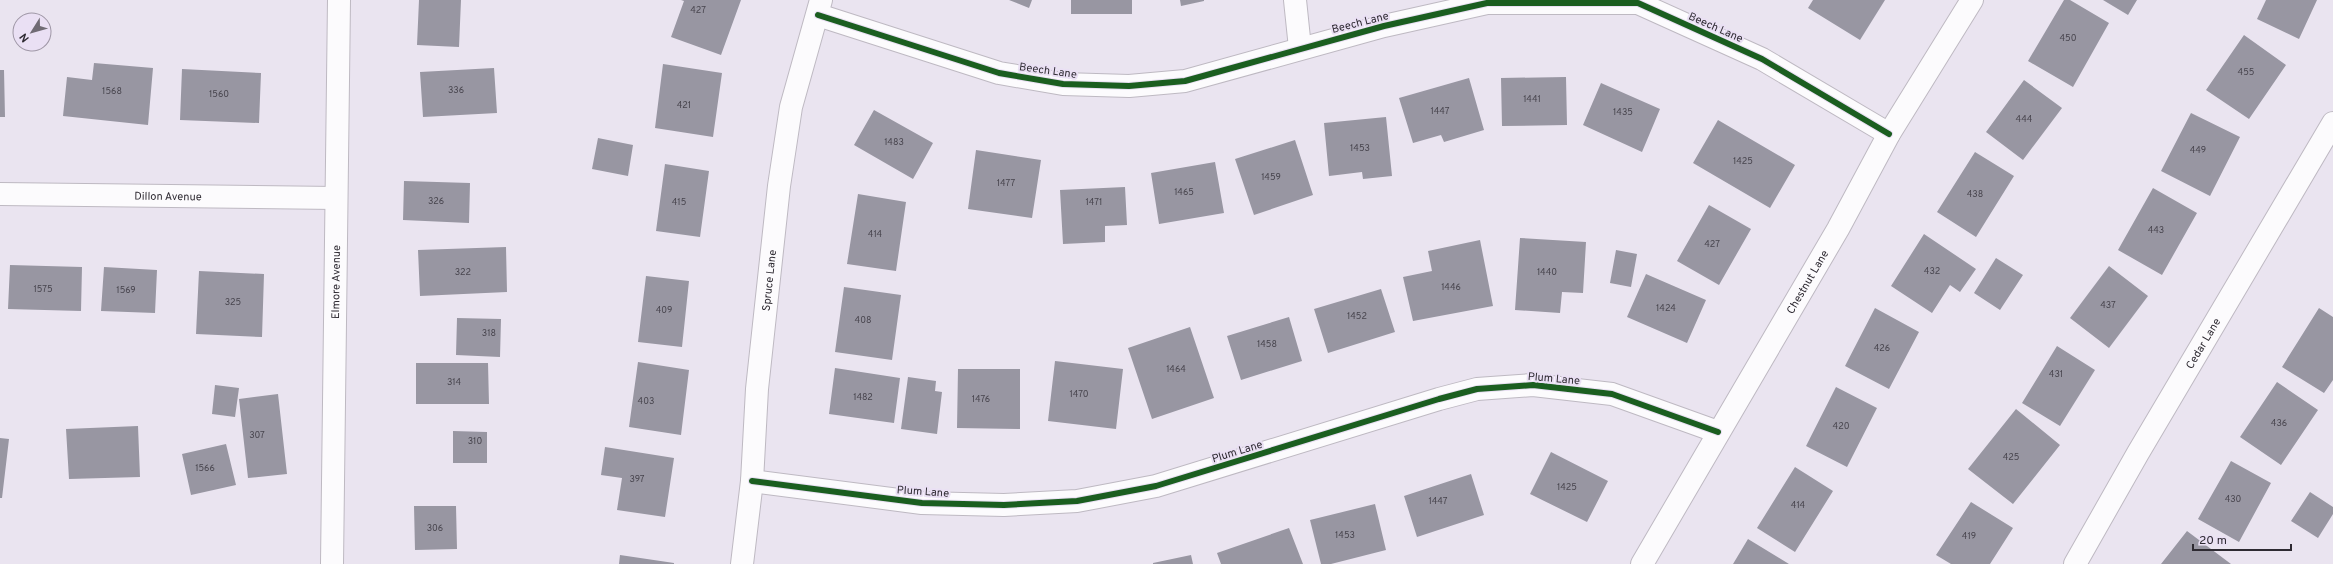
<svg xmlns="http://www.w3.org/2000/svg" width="2333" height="564" font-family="Overpass,sans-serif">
	<rect width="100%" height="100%" fill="#eae4f0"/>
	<!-- building -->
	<path fill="#9896a2" d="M419,0H461L459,47L417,45Z
		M681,0H741L721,55L671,37L684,1Z
		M1009,0H1032L1029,8Z
		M1071,0H1132V14H1071Z
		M1180,0H1204V1L1181,6Z
		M1813,0H1885L1860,40L1808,8Z
		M2064,0H2070L2109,23L2073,87L2028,61Z
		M2103,0H2137L2128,15Z
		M2266,0H2317L2299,39L2257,19Z
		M2244,35L2286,65L2249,119L2206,90Z
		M94,63L153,68L148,125L63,116L67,77L92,80Z
		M663,64L722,73L713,137L655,128Z
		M494,68L497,113L423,117L420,72Z
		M182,69L261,73L259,123L180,120Z
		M0,70H4L5,117H0Z
		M1566,77L1567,125L1502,126L1501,78Z
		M1469,78L1484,130L1444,142L1441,135L1413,143L1399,98Z
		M2024,80L2062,108L2023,160L1986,132Z
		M1601,83L1660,109L1642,152L1583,125Z
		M874,110L933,143L913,179L854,145Z
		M2191,113L2240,137L2210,196L2161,171Z
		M1386,117L1392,176L1363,179L1362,172L1329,176L1324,123Z
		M1718,120L1795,165L1770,208L1693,163Z
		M598,138L633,145L628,176L592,169Z
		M1295,140L1313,195L1254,215L1235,159Z
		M976,150L1041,160L1032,218L968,209Z
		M1975,152L2014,176L1976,237L1937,212Z
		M1215,162L1224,213L1159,224L1151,173Z
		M665,164L709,171L700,237L656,231Z
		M404,181L470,183L469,223L403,220Z
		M1125,187L1127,225L1105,226V242L1063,244L1060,190Z
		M2153,188L2197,213L2162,275L2118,250Z
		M858,194L906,202L896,271L847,264Z
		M1709,205L1751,229L1719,285L1677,261Z
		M1924,234L1976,269L1960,292L1950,285L1932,313L1891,286Z
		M1520,238L1586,242L1583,293L1562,292L1560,313L1515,310Z
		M1480,240L1493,306L1413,321L1403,277L1432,271L1428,251Z
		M506,247L507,292L420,296L418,250Z
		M1616,250L1637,254L1631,287L1610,283Z
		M1996,258L2023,275L2000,310L1974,293Z
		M10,265L82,267L81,311L8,309Z
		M2109,266L2148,296L2109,348L2070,318Z
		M104,267L157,270L155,313L101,311Z
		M199,271L264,274L262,337L196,334Z
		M1646,274L1706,300L1687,343L1627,317Z
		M646,276L689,281L682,347L638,342Z
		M844,287L901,295L892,360L835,352Z
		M1381,289L1395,332L1328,353L1314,309Z
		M1875,308L1919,332L1889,389L1845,366Z
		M2319,308L2333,317V380L2324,393L2282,367Z
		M1289,317L1302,361L1241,380L1227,336Z
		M457,318L501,319L500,357L456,355Z
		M1190,327L1214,398L1152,419L1128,348Z
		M2057,346L2095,370L2060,426L2022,403Z
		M1055,361L1123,369L1116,429L1048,421Z
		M638,362L689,370L681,435L629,427Z
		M416,363H488L489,404H416Z
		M835,368L900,378L894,423L829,414Z
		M958,369H1020V429L957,428Z
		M908,377L936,381L935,391L942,392L937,434L901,429Z
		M2277,382L2318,410L2281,465L2240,437Z
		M215,385L239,388L235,417L212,414Z
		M1836,387L1877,408L1847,467L1806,446Z
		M278,394L287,474L248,478L239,399Z
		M2016,409L2060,445L2013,504L1968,469Z
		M138,426L140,477L69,479L66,429Z
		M453,431L487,432V463H453Z
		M0,438L9,439L2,498H0Z
		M226,444L236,485L191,495L182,454Z
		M605,447L674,458L665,517L617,510L622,478L601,475Z
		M1551,452L1608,481L1587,522L1530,494Z
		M2231,461L2271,483L2239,542L2198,519Z
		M1795,467L1833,491L1795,552L1757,528Z
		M1471,474L1484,515L1417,537L1404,496Z
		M2310,492L2333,507V514L2318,538L2291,521Z
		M1971,502L2013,528L1990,564H1951L1936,555Z
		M1375,504L1386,550L1331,564H1321L1310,520Z
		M414,506H456L457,549L415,550Z
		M1289,528L1303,564H1221L1217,553Z
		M2187,531L2231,564H2161Z
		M1748,539L1789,564H1733Z
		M620,555L674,563V564H619Z
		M1191,555L1193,564H1153V563Z"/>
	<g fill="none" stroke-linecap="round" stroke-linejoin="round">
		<defs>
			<g id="street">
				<path d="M1295,0L1300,48"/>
				<path d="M818,15L999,73L1063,84L1129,86L1185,81L1384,26L1487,3H1638L1762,59L1889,134"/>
				<path id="s1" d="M0,194L336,198"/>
				<path d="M752,481L922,503L1004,505L1077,501L1156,486L1439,399L1477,389L1533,385L1612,394L1718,432"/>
				<path id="s2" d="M332,564L339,0"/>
				<path id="s3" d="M742,564L752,481L757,389L779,186L791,107L821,0"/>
				<path id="s4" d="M1642,564L1838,229L1889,134L1972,0"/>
				<path id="s5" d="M2075,564L2138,453L2333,123"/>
			</g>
		</defs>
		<!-- street casing -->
		<use href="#street" stroke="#beb9c2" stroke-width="24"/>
		<!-- street -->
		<use href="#street" stroke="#fcfbfd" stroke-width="22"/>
		<defs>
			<path id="cycleway" d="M818,15L999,73L1063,84L1129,86L1185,81L1384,26L1487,3H1638L1762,59L1889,134
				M752,481L922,503L1004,505L1077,501L1156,486L1439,399L1477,389L1533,385L1612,394L1718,432"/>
		</defs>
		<!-- cycleway casing -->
		<use href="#cycleway" stroke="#eae0f4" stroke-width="8"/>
		<!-- cycleway -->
		<use href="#cycleway" stroke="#1b5e20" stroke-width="6"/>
	</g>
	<g text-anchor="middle" stroke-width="4" stroke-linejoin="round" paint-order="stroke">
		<!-- number labels -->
		<g font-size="9" fill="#48454e">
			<text x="698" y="13">427</text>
			<text x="2068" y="41">450</text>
			<text x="2246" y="75">455</text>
			<text x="456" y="93">336</text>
			<text x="112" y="94">1568</text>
			<text x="219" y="97">1560</text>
			<text x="1532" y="102">1441</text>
			<text x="684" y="108">421</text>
			<text x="1440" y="114">1447</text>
			<text x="1623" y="115">1435</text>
			<text x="2024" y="122">444</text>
			<text x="894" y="145">1483</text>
			<text x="1360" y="151">1453</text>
			<text x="2198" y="153">449</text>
			<text x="1743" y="164">1425</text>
			<text x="1271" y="180">1459</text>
			<text x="1006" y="186">1477</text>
			<text x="1184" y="195">1465</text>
			<text x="1975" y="197">438</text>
			<text x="436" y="204">326</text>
			<text x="679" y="205">415</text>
			<text x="1094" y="205">1471</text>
			<text x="2156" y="233">443</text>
			<text x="875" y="237">414</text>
			<text x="1712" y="247">427</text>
			<text x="1932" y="274">432</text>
			<text x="463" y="275">322</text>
			<text x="1547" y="275">1440</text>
			<text x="1451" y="290">1446</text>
			<text x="43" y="292">1575</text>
			<text x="126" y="293">1569</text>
			<text x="233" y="305">325</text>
			<text x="2108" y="308">437</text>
			<text x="1666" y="311">1424</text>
			<text x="664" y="313">409</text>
			<text x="1357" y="319">1452</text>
			<text x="863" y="323">408</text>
			<text x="489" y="336">318</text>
			<text x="1267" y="347">1458</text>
			<text x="1882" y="351">426</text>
			<text x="1176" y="372">1464</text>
			<text x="2056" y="377">431</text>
			<text x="454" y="385">314</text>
			<text x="1079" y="397">1470</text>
			<text x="863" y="400">1482</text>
			<text x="981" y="402">1476</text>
			<text x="646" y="404">403</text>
			<text x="2279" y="426">436</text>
			<text x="1841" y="429">420</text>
			<text x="257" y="438">307</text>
			<text x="475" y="444">310</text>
			<text x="2011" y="460">425</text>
			<text x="205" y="471">1566</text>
			<text x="637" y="482">397</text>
			<text x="1567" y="490">1425</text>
			<text x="2233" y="502">430</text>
			<text x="1438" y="504">1447</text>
			<text x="1798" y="508">414</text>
			<text x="435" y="531">306</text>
			<text x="1345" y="538">1453</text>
			<text x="1969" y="539">419</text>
		</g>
		<!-- street labels -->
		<g font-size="11" fill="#2e2a32" stroke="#eae0f4">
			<text transform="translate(1360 22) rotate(-14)" y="4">Beech Lane</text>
			<text transform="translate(1716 27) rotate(24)" y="4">Beech Lane</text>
			<text transform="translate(1048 70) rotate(8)" y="4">Beech Lane</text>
			<text dy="4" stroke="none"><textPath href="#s1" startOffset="168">Dillon Avenue</textPath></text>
			<text dy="4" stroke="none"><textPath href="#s3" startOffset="285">Spruce Lane</textPath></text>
			<text dy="4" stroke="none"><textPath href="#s2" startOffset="282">Elmore Avenue</textPath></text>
			<text dy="4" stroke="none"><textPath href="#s4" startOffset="327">Chestnut Lane</textPath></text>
			<text dy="4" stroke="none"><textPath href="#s5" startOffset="255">Cedar Lane</textPath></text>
			<text transform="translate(1554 378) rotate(5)" y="4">Plum Lane</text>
			<text transform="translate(1237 451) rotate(-17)" y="4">Plum Lane</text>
			<text transform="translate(923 491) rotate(4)" y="4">Plum Lane</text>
		</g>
	</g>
	<!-- north arrow -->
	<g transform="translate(32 32) rotate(233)"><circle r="19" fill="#eae0f4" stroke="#9f97a6"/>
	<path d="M0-3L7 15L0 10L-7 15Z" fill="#706b74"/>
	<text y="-6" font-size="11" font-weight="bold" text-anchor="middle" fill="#2e2a32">N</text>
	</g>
	<!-- scale -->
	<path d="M2193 544v6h98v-6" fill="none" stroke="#2e2a32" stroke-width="2"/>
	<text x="2199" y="544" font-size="12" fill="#2e2a32" stroke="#eae0f4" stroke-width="3" paint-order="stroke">20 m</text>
</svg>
